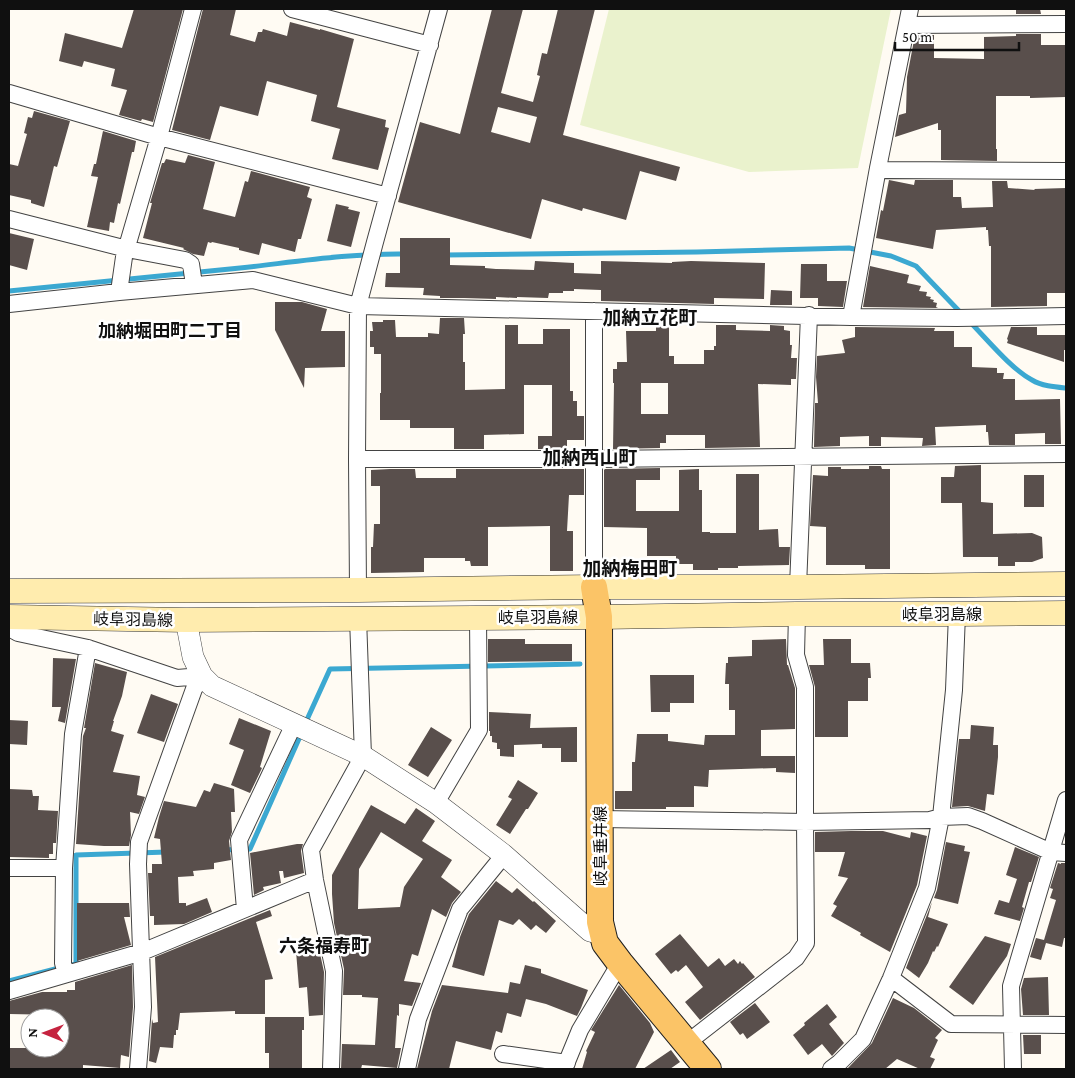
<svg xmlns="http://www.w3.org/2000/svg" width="1075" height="1078" font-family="'Crimson Pro','Noto Sans JP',serif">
	<rect width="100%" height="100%" fill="#fffbf3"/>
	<!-- pitch -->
	<path fill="#eaf2cd" d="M609,9H891L858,168L749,172L580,125Z"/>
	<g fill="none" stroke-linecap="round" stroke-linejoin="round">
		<!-- stream -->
		<path stroke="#3ba8d1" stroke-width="5" d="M445,255L697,252L849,248L891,256L916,266L961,313
			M9,291C86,283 163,276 240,268C295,262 351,253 406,254
			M969,321C987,339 1010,368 1032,380C1042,386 1055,387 1066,388
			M305,724L330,669L580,664
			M223,850L250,849L302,732
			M72,965L76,964V855L167,852
			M9,981L59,968"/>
	</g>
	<!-- building -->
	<path fill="#594f4c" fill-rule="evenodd" d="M134,9H183L153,122L142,119L141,121L119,115L127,90L111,86L115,69L84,61L82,67L59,61L65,33L122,48Z
		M203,9H236L230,35L255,42L258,32H262L263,29L287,36L290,22L320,30V29L354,39L337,107L386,120L385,127L389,128L378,170L332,159L340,129L311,121L317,95L267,81L258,116L220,106L210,140L172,130Z
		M492,9H523L501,93L533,102L540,76L537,75L542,53L547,54L558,9H595L563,135L680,167L676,181L640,171L626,220L583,208L582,211L542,199L531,239L398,202L420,122L460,134ZM498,107L537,117L530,143L491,132Z
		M1016,9H1040L1041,14H1016Z
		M1016,34H1041V45H1066V97L1030,98V96H996V149H997V161L941,160V130H938V123L895,137L899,115L906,113L907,77L915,35H934V58L984,59V37L1016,36Z
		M34,111L70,121L57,167L54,166L44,207L31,203V200L9,195V164L18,166L27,134L24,133L28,117L32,118Z
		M103,131L136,141L134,152H132L120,204L118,203L114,223L110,222L109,231L87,227L98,177L91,176L94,164H96Z
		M188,155L215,162L203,209L235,217L245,181L248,182L251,171L310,187L307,197L312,199L301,239H298L295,252L262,243L259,255L239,250V248L212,242L211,243L208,242L204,256L193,254L183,249L184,248L143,238L152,203H150L162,163H164L166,159L185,163Z
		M889,180L914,185L915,180H953V197H961L962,208L993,207L992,181H1007L1008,188L1035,190L1034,189L1066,188V293H1047V306L991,307V246H989L988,230H986V227L936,230L933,249L876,238L881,210L883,211Z
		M336,204L349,207L348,209L360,212L351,247L327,241Z
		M9,233L34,239L27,270L9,265Z
		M400,238H450V265L485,266V268L496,269L534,270L535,261L574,263V273L601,274V261L672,263V262L691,261L765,263L764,299L714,298V304L601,301V290L574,289V291H563V293H549L548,298L517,297V298L496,297V299L464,298H440V296L423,295L424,288L385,287L386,273H400Z
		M801,264H827V281H847L843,307L818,306V298H800Z
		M870,266L909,275L907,283L921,286L919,291L927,292L926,296L931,297L930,299L934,300L933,302L937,303L936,307L938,308L863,307Z
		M771,290L792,291V305H770Z
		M275,302H302L327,309L321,331H345V367L305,368L304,388L275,330Z
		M440,318H464L465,334H463V362H465V390L505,389V325H518V344H543V329H570V391H573V401H577V416H584V440H567V449H538V436H552V385H524V434L484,435V449H454V428H410V420H380V393H381V354H374V347H370V331H373L372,322H383V320H395L396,337H428V333L439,334Z
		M656,323H669V356H674V364H704V350H714V346H716V325H736V330L770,331V325L784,326V330L790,331V345H792L791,358H797L796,379H791V385L758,384L760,447L705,448V435H666V443H660V448L613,449L614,383H613V369H617V362H627L626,331H656ZM641,383H668V414H641Z
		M855,327L935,328L934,331H954V347H972V367L997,368V373H1004L1003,379H1015V400L1060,399L1061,444H1045V433L1015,434V445H989L988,432H986V425L935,427L936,445L922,446L923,438L881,437V446H869V436L840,437V446L814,447L815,403H818L816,377L817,356L845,353L842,340L855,337Z
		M1011,327H1037V335H1066V350H1064V362L1007,343L1008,340L1007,339Z
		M981,465V502L993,503V534L1032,533L1042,537L1043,558L1032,562H1015V566H998V557H963L962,503H941V477H954L955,466Z
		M869,466H881L882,469H890V569H865V565H826V527L810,526L813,475L828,476V467H841V469H869Z
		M660,468V480H636V511H679V470L699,469V490H702V532H710V533H736V474H759V530L778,529L779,547H790L789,565L738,566V568H718V570H693V564H676V556H647V528L604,527V470L605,469Z
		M390,469H415L416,478H456V469H584V495H569L567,531H573V571H550V526L488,527V566H471L470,561H465V558H424V572L371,573V547H373L374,524H380V486H371V470Z
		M1024,475H1044V507H1024Z
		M488,639H525V644H572V661L488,662Z
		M786,639L787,665H788L795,688V729L761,730V756H795V773L776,772V768L709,770L708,787L694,786V807H666V809H615V791H632V762H635L637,734H668V741L704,745L705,735H735V710H729V684H725L726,663H728V657L752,656V640Z
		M823,639H851V663H870L871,678H868V701H848V737H815V687L809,665H824Z
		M53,658L76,659L65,723L58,721L61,707H52Z
		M95,663L127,672L122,696L113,721H114L111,731L124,735L113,772L140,776L137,795L145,797L139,814L130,812L131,835L129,846H104L76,844L83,736L86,728H84Z
		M650,675H694V703H670V712H651Z
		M151,694L178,704L164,742L137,733Z
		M489,712L531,714L530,728L577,727V762H561V748H542V744L514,745V757L500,756V749H497V743L492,742V736H490V731H489Z
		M239,718L271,731L260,767L262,768L250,793L231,785L244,750L229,744Z
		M9,720L28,721L27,745L9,744Z
		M971,725L994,727L993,745H998V757L994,795L987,794L985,811L968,806L952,807L959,739H970Z
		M431,727L452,740L428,777L408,765Z
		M518,780L538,793L528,809H526L510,834L496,825L512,799L508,797Z
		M214,783L234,789L235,812H231L232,832L229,841L231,860L214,863V869L193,871L194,876L178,877L179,903H186V906L207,898L212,912L184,924L154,925V916H150L148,873H152V864H162L160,839L154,838L159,817L164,801L196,807L204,790L210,792Z
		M9,789L32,790L33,796H39L38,810L58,811L56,843H53V854H49V858L9,857Z
		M371,805L405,824L416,808L435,821L422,841L452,860L441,877L461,892L452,903L446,917L432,909L418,956L412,954L404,981L421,983L412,1006L399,1004V1016L397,1015L395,1048H401L397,1068L362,1065L361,1069H341L342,1044L375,1045L378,998L362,997V995H343L344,969L334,923L332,894V875ZM381,832L423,859L404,887L400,907L358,909L359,869Z
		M851,831H883L910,838L911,832L927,836L917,885L890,952L860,935L861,933L831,916L837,906L833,904L848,878L838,876L845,852H815V832Z
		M946,842L965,846L964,851L970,852L958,904L934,898L937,890Z
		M297,844H303L301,851L304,873L284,878L283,871H279L281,883L263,887L264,890L254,895L250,853Z
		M1015,847L1039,857L1031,882H1029L1022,907L1024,908L1020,921L994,914L999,900L1009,903L1017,879L1006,875Z
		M1058,863L1061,864V863H1066V938H1064L1062,947L1046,943L1041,960L1030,957L1036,938L1044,940L1056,900L1050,898L1053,889L1050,888Z
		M496,881L512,893L517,888L533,902L534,901L556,921L546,933L536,925L531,930L519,919L513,925L499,920L484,976L452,967L460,937L469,914Z
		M932,902L928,917L948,924L938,947L937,946L934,952L933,951L928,963L919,978L906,968Z
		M77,903H129L130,917H124L131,945L77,961Z
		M270,910L272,916L256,922L273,979L265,980V1014H235V1011L180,1013L178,1030H176V1035H174L173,1048L160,1047L156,1063L149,1061L152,1019L153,1023L158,1022L155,957Z
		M680,934L708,967L719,958L725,966L734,959L738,964L740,961L742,964L743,963L755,977L700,1020L685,1002L703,987L686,965L678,972L676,970L671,974L655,954Z
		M985,936L1011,944L1007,956L973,1005L949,987Z
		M319,949L324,972L323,1015L309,1016L307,987L299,988L296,951Z
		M132,965L133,1007L129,1057L121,1055L120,1068L83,1065V1069H9V1048H60V1015L9,1014V1001L42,992H67V990H75V982Z
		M525,965L541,969V973L588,990L581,1008L577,1016L546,1004L526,999L521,1017L507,1013L502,1033L496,1031L491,1050L456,1041L449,1069H417L432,1011L442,985L508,993L510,982L520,984Z
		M1048,977L1049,1015H1023L1021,989L1024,978Z
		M619,985L650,1023L654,1032L635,1069H582L587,1052L586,1051L595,1032L591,1030Z
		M893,998L914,1008L942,1030L935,1038L938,1040L930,1057L935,1059L930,1069H920L897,1059L885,1069H847L872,1043Z
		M755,1003L770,1022L747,1039L743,1033L740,1035L730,1022Z
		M827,1004L837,1017L829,1024L844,1043L832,1056L822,1044L808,1055L793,1035L805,1025L804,1023Z
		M265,1017H304V1030H302V1069H269V1053H265Z
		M1023,1035H1041V1054H1024Z
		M671,1050L680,1062L670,1069H643Z"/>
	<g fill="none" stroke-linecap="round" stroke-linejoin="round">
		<defs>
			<path id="minor" d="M292,9L430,45
				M907,25L1066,24
				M9,93L159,137L388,196
				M878,168L885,170L1066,171
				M9,219L127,249L185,260L191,264L194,285
				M119,292L124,257L159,137L193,9
				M9,304L119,292L253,280L358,306L851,317L957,318L1066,316
				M594,311V587
				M851,317L878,168L910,9
				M357,459H594L1066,454
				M798,587L809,315
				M358,590L357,459L358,306L375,242L439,9
				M9,628L18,633L88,648L177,678L202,676
				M436,803L479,730L478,618
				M600,819L805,822L930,820L941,817L968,816L982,821L1051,852L1066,853
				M9,868H64
				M245,909L239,840L294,724
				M66,974L63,963L64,868L73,734L88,648
				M891,978L951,1024L1066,1025
				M9,991L142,952L315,880
				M687,1043L796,958L806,943L805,822V687L796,655L797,614
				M503,1054L567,1063
				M138,1069L143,1007L138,864L139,842L194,689L202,676
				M331,1069L334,971L315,880L311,850L363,756L358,618
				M407,1069L418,1019L460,909L504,855
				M564,1069L580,1030L620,963
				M831,1069L839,1063L863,1039L891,978L927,888L941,817L954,690L957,614
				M1013,1069L1011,986L1066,800"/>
			<path id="tertiary" d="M186,620L193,657L202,676L212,686L363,756L436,803L504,855L590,931L603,934"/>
			<path id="secondary" d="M9,591L358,590L594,587H798L1066,584
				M9,617L186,620L599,617L797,614H957L1066,613"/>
			<path id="primary" d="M594,587L599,617L600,922L605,943L620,963L708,1069"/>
		</defs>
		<!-- minor casing -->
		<use href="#minor" stroke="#434343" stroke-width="18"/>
		<!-- tertiary casing -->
		<use href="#tertiary" stroke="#434343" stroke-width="22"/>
		<!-- secondary casing -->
		<use href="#secondary" stroke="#323232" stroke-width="25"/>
		<!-- primary casing -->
		<use href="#primary" stroke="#212121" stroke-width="28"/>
		<!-- minor -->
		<use href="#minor" stroke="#fff" stroke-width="16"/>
		<!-- tertiary -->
		<use href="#tertiary" stroke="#fff" stroke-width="21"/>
		<!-- secondary -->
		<use href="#secondary" stroke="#ffecae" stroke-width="24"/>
		<!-- primary -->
		<use href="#primary" stroke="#fbc467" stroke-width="26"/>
	</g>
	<g text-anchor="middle" stroke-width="5" stroke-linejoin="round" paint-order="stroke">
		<!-- street labels -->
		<g font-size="16" fill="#101010" stroke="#fff">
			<text x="942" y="620">岐阜羽島線</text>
			<text x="538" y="623">岐阜羽島線</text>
			<text transform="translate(133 619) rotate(1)" y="6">岐阜羽島線</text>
			<text transform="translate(600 846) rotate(-90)" y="6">岐阜垂井線</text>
		</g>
		<!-- neighbourhood labels -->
		<g font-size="18" font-weight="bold" fill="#101010" stroke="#fff">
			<text x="170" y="337">加納堀田町二丁目</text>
			<text x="324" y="952">六条福寿町</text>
		</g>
		<!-- quarter labels -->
		<g font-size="19" font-weight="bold" fill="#101010" stroke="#fff">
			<text x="650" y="324">加納立花町</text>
			<text x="590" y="464">加納西山町</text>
			<text x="630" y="575">加納梅田町</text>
		</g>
	</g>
	<!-- border -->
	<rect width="1075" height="1078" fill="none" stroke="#101010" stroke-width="20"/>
	<!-- north arrow -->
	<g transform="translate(45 1033) rotate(271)"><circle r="24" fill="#ffffff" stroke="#9f9f9f"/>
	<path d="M0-4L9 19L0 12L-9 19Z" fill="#c5233f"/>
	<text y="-8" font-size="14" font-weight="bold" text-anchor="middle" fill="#101010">N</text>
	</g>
	<!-- scale -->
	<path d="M895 42v8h124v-8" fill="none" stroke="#101010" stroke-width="2.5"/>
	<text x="902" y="42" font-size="15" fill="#101010" stroke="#ffffff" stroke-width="4" paint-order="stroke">50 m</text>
</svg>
